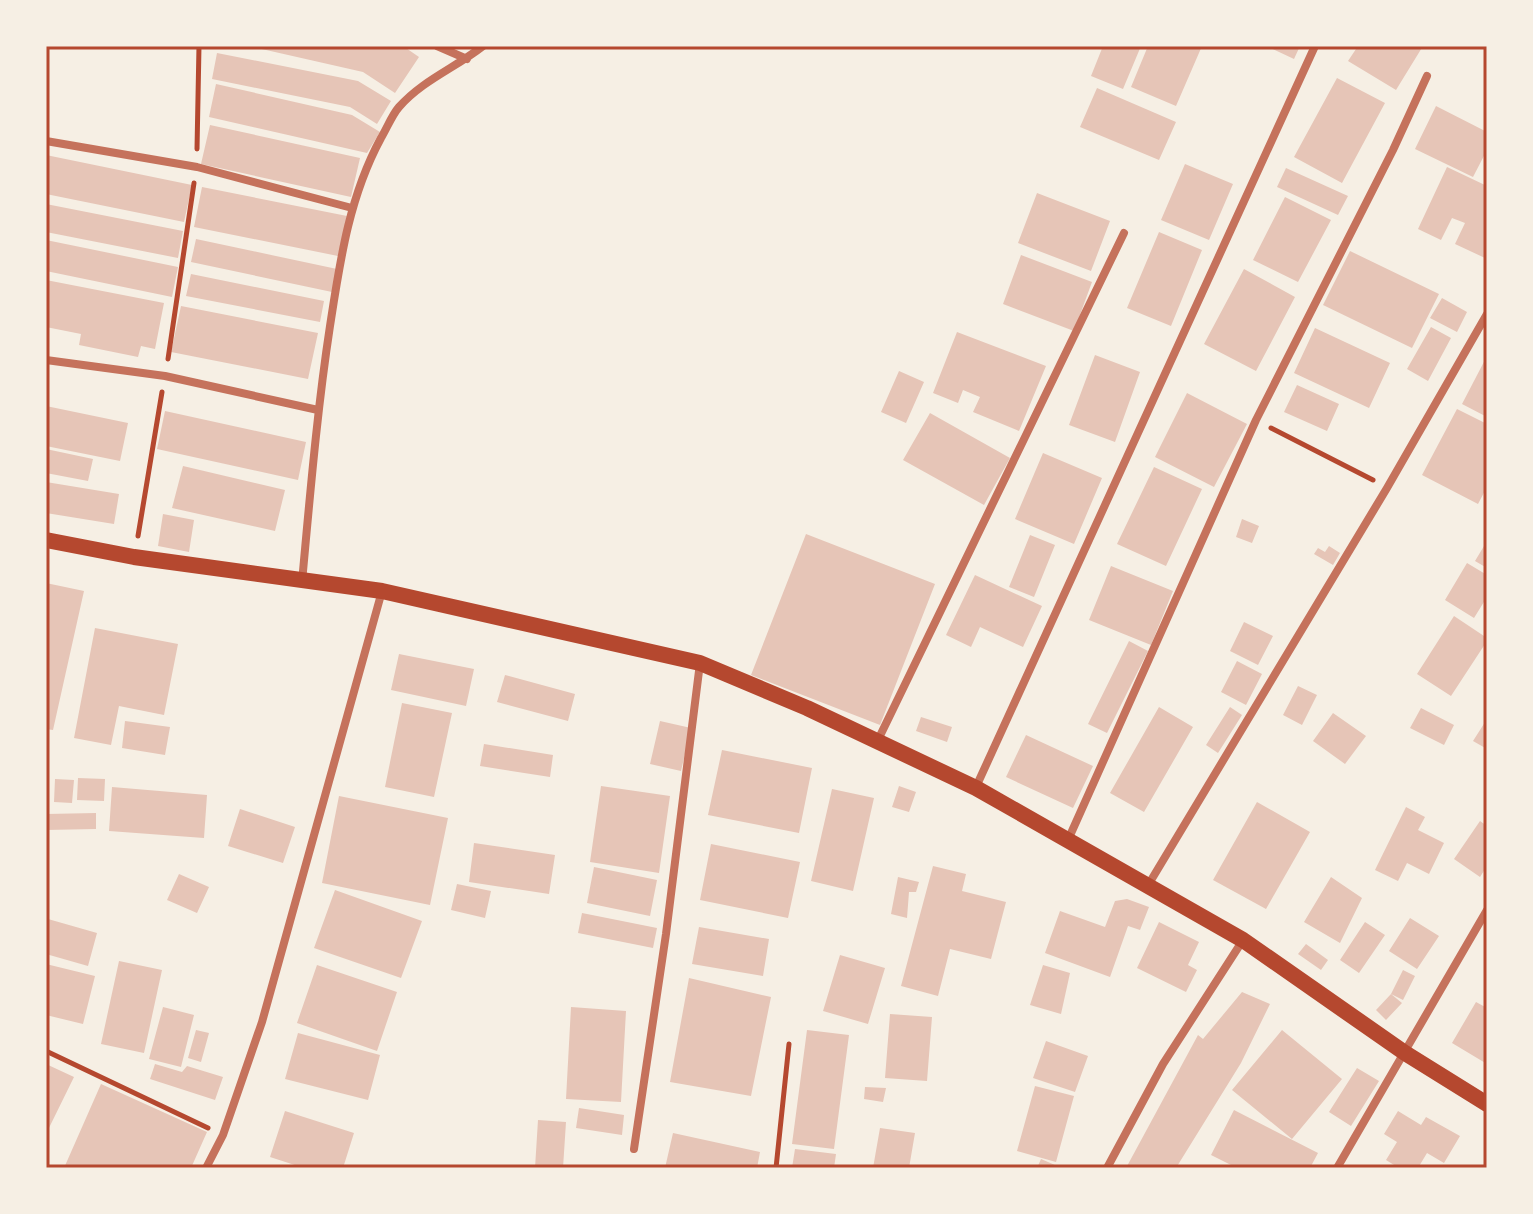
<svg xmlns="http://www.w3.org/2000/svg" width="1533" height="1214" font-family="Poppins,sans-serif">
	<rect width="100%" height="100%" fill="#f6efe4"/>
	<!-- building -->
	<path fill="#e6c5b7" d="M249,46H403L419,57L395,93L363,72Z
		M1103,46H1141L1123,89L1091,76Z
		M1148,46H1202L1176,106L1131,87Z
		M1266,46H1300L1294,59Z
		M1358,46H1423L1396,90L1348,61Z
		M217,53L358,81L391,101L377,124L350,107L212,79Z
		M1337,78L1385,103L1342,183L1294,157Z
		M216,84L352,115L380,132L367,153L209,117Z
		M1097,88L1176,122L1159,160L1080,127Z
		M1436,106L1487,132V150L1473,177L1415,149Z
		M210,125L360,158L351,197L201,164Z
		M46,155L192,185L184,222L46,194Z
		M1185,164L1233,184L1209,240L1161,220Z
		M1447,167L1487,186V253L1485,258L1455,244L1465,223L1452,218L1441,240L1418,229Z
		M1286,168L1348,196L1338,215L1277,187Z
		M202,187L347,216L338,256L194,227Z
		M1037,193L1110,221L1091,271L1018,243Z
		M1285,197L1331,220L1298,282L1253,260Z
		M46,204L183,231L178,258L46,232Z
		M1159,232L1202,250L1171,326L1127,308Z
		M196,239L337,269L332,292L191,262Z
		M46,240L178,267L172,297L46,271Z
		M1350,251L1439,294L1412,348L1323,305Z
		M1021,255L1092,282L1074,331L1003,304Z
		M1244,269L1295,297L1256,371L1204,344Z
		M191,274L324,301L320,322L186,296Z
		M46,280L164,303L155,349L141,346L138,357L79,345L81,334L46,327Z
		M1442,298L1467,312L1457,332L1430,318Z
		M181,306L318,333L308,379L171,352Z
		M1431,327L1451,338L1428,381L1407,369Z
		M1315,328L1390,363L1369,408L1294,373Z
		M957,332L1046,366L1019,431L973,412L980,397L963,390L958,403L933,393Z
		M1095,355L1140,372L1115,442L1069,425Z
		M1487,356V417L1462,404Z
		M899,371L924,382L906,423L881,412Z
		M1297,385L1339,404L1327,431L1284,412Z
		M1187,393L1247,424L1214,487L1155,457Z
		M46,406L128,423L120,461L46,446Z
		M1457,409L1487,424V487L1478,504L1422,475Z
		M165,411L306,442L298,480L157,449Z
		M930,413L1010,458L984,505L903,460Z
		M46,449L93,459L88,481L46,473Z
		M1043,453L1102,478L1074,544L1015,519Z
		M183,466L285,490L275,531L172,508Z
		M1154,467L1202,489L1166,566L1117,544Z
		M46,482L119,494L114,524L46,513Z
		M163,514L194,520L189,552L158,546Z
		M1242,519L1259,526L1252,543L1236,537Z
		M806,534L935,584L880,725L751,675Z
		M1030,535L1055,545L1034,597L1009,587Z
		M1487,541V568L1475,561Z
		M1329,546L1340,553L1333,565L1314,554L1318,548L1325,552Z
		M1467,563L1487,575V597L1474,618L1445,600Z
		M1111,566L1173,591L1151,645L1089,620Z
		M975,575L1042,606L1023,647L980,627L971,647L946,635Z
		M46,583L84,591L53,730L46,729Z
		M1454,616L1487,638V641L1451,696L1417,674Z
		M1244,622L1273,636L1258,665L1230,651Z
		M95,628L178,644L164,715L119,706L111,745L74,738Z
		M1129,641L1148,651L1107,733L1088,724Z
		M399,654L474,669L466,706L391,690Z
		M1237,661L1262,674L1246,705L1221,692Z
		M505,675L575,694L568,721L497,702Z
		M1298,686L1317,695L1302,725L1283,715Z
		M402,703L452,713L434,797L385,787Z
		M1159,707L1193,727L1144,812L1110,793Z
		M1230,707L1242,715L1218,753L1206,745Z
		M1421,708L1454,725L1444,745L1410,728Z
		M1333,713L1366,736L1345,764L1313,741Z
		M921,717L952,727L947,742L916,731Z
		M1487,719V749L1473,741Z
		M125,721L170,727L165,755L122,748Z
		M660,721L691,728L681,771L650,764Z
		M1026,735L1093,766L1073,808L1006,777Z
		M484,744L553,755L550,777L480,766Z
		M722,750L812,768L799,833L708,815Z
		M78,778L105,779L104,801L77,800Z
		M55,779L74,780L72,803L54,802Z
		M601,786L670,796L659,873L590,862Z
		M899,786L916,792L909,812L892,807Z
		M112,787L207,795L204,838L109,831Z
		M832,789L874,798L853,891L811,881Z
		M339,796L448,818L430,905L322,883Z
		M1257,802L1310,832L1266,909L1213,880Z
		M1406,807L1425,817L1418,830L1444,843L1429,874L1407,863L1398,881L1375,870Z
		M240,809L295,827L283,863L228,846Z
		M96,813V829L46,830V814Z
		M1480,821L1487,826V866L1480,877L1454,859Z
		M474,843L555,855L549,894L469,882Z
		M711,844L800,862L788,918L700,900Z
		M933,866L966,874L962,891L1006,902L991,959L950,949L938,996L901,986Z
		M594,867L657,880L650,916L587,903Z
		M179,874L209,887L197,913L167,900Z
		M898,877L919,882L916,892H909L907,918L891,914Z
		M1331,877L1362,898L1340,943L1304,922Z
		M457,884L491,891L485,918L451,910Z
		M335,890L422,921L401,978L314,948Z
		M1127,899L1149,907L1140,930L1128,926L1110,977L1045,953L1060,911L1105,927L1115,901Z
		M582,913L657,928L653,948L578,933Z
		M1410,918L1439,936L1417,969L1389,951Z
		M48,919L97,933L88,966L46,954Z
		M1159,922L1199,942L1188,965L1197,970L1186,992L1137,968Z
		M1365,922L1385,935L1359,973L1340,960Z
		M699,927L769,939L763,976L692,964Z
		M1306,944L1328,960L1321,970L1298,954Z
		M840,955L885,968L868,1024L823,1011Z
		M119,961L162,970L144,1053L101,1044Z
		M46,964L95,976L83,1024L46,1015Z
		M317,965L397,992L377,1051L297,1023Z
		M1043,965L1070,973L1061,1014L1030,1005Z
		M1403,970L1415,976L1403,1000L1391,994Z
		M689,978L771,997L751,1096L670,1082Z
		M1242,992L1270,1004L1241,1063L1176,1168H1126L1198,1035L1203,1039Z
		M1391,994L1402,1003L1386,1020L1376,1010Z
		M1476,1002L1487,1008V1064L1452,1043Z
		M163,1007L194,1015L181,1067L149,1059Z
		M571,1007L626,1011L621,1102L566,1099Z
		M890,1014L932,1017L927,1081L885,1078Z
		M196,1030L209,1033L201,1062L188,1058Z
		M807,1030L849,1035L834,1149L792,1144Z
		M1282,1030L1342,1079L1292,1139L1232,1090Z
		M298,1033L380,1055L368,1100L285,1079Z
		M1046,1041L1088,1056L1075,1092L1033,1078Z
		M46,1064L74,1077L46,1134Z
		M155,1064L182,1072L187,1066L223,1077L215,1100L150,1079Z
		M1357,1068L1379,1081L1351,1126L1329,1112Z
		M101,1084L207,1132L191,1168H64Z
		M1035,1086L1074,1096L1056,1162L1017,1151Z
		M865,1087L886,1088L883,1102L864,1099Z
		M579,1108L624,1115L622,1135L576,1128Z
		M1234,1110L1318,1153L1310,1168H1237L1211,1155Z
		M285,1111L354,1133L343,1168H304L270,1157Z
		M1398,1111L1421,1125L1426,1117L1460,1136L1444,1163L1427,1153L1418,1168H1399L1386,1160L1397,1142L1384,1134Z
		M538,1120L566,1122L563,1168H535Z
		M880,1128L915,1133L909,1168H873Z
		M673,1133L760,1152L757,1168H665Z
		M795,1149L836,1154L834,1168H792Z
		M1041,1159L1062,1168H1037Z"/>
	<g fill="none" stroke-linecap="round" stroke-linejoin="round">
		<!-- path -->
		<path stroke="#b5482f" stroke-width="5" d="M197,149L199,46
			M168,359L194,183
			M1271,428L1373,480
			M138,536L162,392
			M46,1051L208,1128
			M776,1168L789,1044"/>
		<!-- minor -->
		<path stroke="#c5725c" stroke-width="8" d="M437,46L467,59
			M46,141L197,167L352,208
			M46,360L165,376L318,410
			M302,582C310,496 317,411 330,326C340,261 349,197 381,138C387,128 392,115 399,107C423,80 455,68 483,46
			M878,740L1124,233
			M976,787L1315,46
			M1068,840L1256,420L1393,150L1427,76
			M1147,887L1387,488L1487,314
			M634,1149L666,934L700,663
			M206,1168L223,1135L262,1022L382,591
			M1107,1168L1163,1064L1243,940
			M1337,1168L1487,910"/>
		<!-- secondary -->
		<path stroke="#b5482f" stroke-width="16" d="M46,540L134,557L382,591L700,663L807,708L976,788L1243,940L1405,1053L1487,1104"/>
	</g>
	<!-- border -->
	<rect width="1533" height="1214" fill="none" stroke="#f6efe4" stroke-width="96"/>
	<rect x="48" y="48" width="1437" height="1118" fill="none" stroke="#b5482f" stroke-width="3"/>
</svg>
